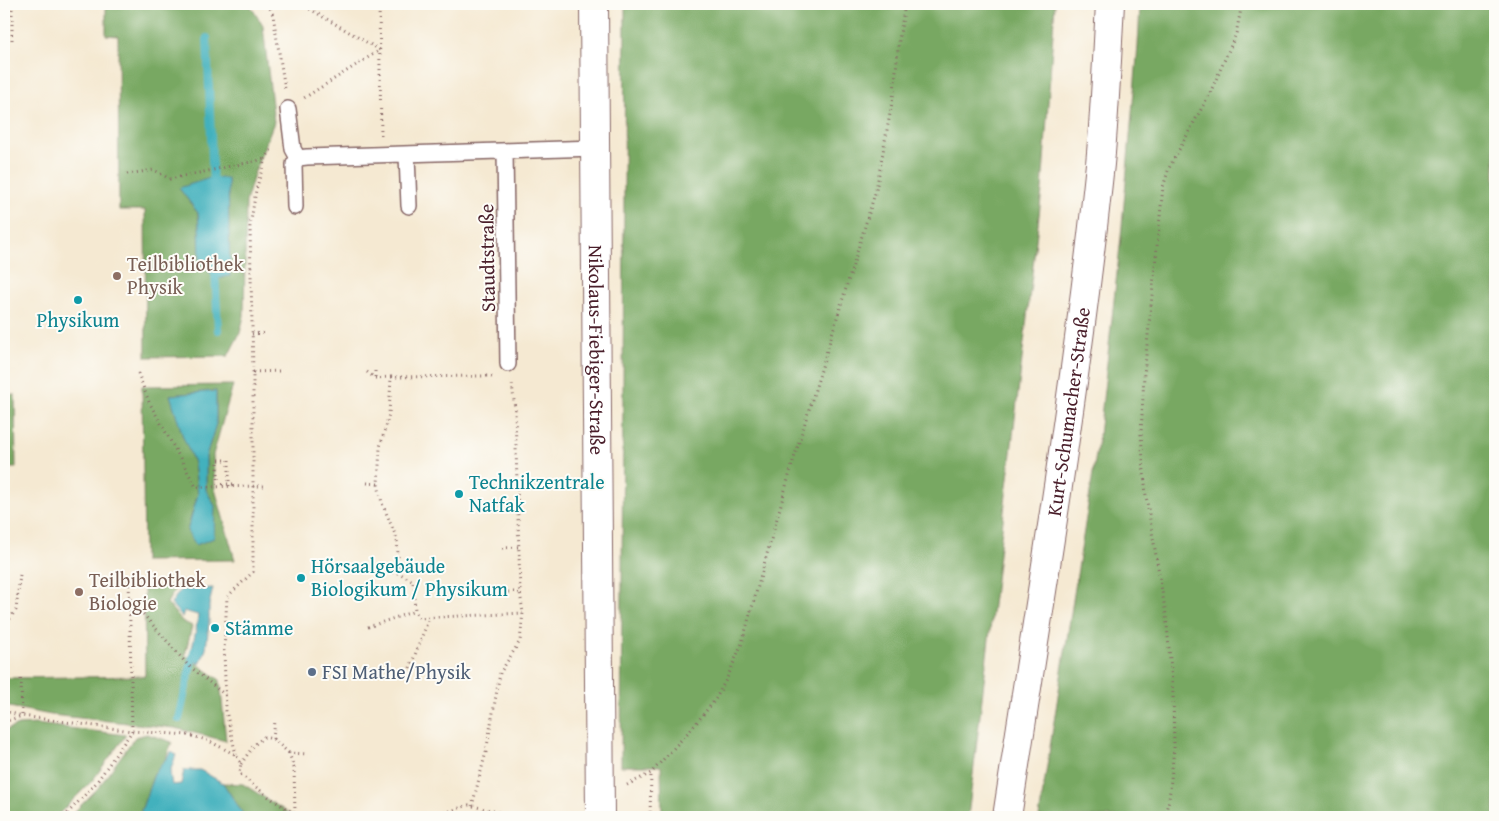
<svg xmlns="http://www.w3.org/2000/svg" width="1499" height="821" font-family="'Gentium Book Plus',serif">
	<rect width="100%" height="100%" fill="#fdfcf7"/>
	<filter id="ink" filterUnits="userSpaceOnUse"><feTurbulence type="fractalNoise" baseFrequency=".02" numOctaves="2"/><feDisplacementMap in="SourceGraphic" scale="10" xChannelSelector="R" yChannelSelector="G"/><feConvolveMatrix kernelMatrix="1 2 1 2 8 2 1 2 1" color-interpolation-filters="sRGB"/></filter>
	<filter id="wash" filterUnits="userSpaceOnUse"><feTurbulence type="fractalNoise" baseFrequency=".0096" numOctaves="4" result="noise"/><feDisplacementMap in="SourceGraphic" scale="20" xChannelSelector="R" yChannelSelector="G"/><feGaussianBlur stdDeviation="1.12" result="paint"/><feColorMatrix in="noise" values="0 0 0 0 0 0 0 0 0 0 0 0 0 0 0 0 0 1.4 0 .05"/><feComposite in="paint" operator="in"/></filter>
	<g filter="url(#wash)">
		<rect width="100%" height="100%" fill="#f5e9d2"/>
		<!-- forest -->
		<path fill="#78a862" stroke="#616446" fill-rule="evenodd" d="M106,4H248L250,5L263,26L274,122L255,171L246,202L244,316L240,333L228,356L146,357L145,210H119L118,36L106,35ZM228,179V223L199,227L198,213L180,189Z
			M625,4H1055L1042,190L968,817H662L661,766H621Z
			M1140,4H1495V817H1039L1099,435L1121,237L1138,46Z
			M233,385L213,455L215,489L235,560L144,561L142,386ZM216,391V424L206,456V490L215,506L187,531L198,494L194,463L170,395Z
			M4,395H15L16,468H4Z
			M177,586L167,603L182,621L192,626L185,655L220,680L226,741L175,728L51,715L4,706V678L145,676L144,587Z
			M36,724L126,735L92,781L56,817H4V731L18,725Z
			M147,734L172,742L164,763L154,774L139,817H69L98,788L135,737Z
			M223,783L243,784L295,817H245Z"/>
		<!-- water -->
		<path fill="#42b1bd" stroke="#466874" d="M213,177L228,179L230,276L216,279L200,262L199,227L198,213L179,188Z
			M216,391V424L206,456V490L215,506L214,538L196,545L187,531L198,494L194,463L183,437L170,395Z
			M213,588L209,605V623L206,649L200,664L190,658L196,630L198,615L184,611L182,617L171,604L180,590Z
			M172,751L176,755L170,772L172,785L181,784L184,770H200L223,783L245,817H139L154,774Z"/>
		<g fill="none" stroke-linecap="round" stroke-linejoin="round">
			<!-- stream -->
			<path stroke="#42b1bd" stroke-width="8" d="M207,38L213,186
				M215,270L218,330
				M179,719L194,651"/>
		</g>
	</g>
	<g filter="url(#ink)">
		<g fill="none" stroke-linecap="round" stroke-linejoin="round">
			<defs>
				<path id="service" d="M288,109L293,149L298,158
					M505,151L508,364
					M407,155L409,206
					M298,158L307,157L595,148
					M295,207L294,164L298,158"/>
				<g id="minor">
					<path id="s1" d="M594,4L600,817"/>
				</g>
				<g id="secondary">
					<path id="s2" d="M1007,817C1040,600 1077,383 1100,164C1105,111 1107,57 1110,4"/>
				</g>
			</defs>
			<!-- service casing -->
			<use href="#service" stroke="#866665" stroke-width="18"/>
			<!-- minor casing -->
			<use href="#minor" stroke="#866665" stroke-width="30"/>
			<!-- secondary casing -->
			<use href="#secondary" stroke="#866665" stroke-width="30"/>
			<!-- path -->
			<path stroke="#866665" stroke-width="3" stroke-dasharray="1 4" stroke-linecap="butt" d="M12,4V41
				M268,4L273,15L285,89
				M301,4L380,50L304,98
				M379,4L381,135
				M127,174L154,170L170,179L265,159
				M252,334L263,333
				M253,372L281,371
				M367,372L375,378L391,377
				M138,373L149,402L196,487L265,486
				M375,377V368
				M492,377L488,376L391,377L389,414L380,447L378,484L382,503L397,539L399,573L413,581L415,611L419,618L523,613
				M367,483L378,484
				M229,486V460H218V484H234
				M502,548L518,547
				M367,570L399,573
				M503,592H520
				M130,599L187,664L225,695
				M4,627L16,610L20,575
				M368,627L415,611
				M410,668L429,618
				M4,711L22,716L132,731L188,735L207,740L236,755L241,764L239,773C256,788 283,809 303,817
				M4,722L22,716L21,678
				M273,739L275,721
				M236,755L226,711L224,651L227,597L253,572V372L250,227L256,190L265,159L271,150
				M241,764L254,745L264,737L273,739L289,753
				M627,785L651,773L693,727L715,700L728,676L742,643L792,465L876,190L894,92L899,40L905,4
				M472,806L486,752L500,673L520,641L523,613L520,592L515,410L512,383
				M295,813L294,768L289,753L308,754
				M64,817L96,783L132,731L129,575
				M430,817L469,805L518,817
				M650,817L651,773
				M1164,817L1169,800L1174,748L1173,693L1166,615L1146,496L1141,435L1144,375L1163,187L1169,168L1210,93L1236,34L1242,4"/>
			<!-- service -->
			<use href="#service" stroke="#fff" stroke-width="15"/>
			<!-- minor -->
			<use href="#minor" stroke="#fff" stroke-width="28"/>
			<!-- secondary -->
			<use href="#secondary" stroke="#fff" stroke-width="28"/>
		</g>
	</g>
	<!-- markers -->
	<g fill="#8d6e63" stroke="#fdfcf7" stroke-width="2">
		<circle cx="117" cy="276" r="5"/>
		<circle cx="79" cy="592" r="5"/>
	</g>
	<g fill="#0f9aa8" stroke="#fdfcf7" stroke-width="2">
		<circle cx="78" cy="300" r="5"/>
		<circle cx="459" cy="494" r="5"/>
		<circle cx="301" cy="578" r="5"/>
		<circle cx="215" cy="628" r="5"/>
	</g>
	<circle fill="#5c6f8a" stroke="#fdfcf7" stroke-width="2" cx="312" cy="672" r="5"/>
	<g text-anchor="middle" stroke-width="4" stroke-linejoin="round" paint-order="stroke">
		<!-- street labels -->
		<g font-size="20" fill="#4a1f2b" stroke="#fdfcf7">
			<text transform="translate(487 258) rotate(-91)" y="7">Staudtstraße</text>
			<text dy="7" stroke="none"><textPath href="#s1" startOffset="346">Nikolaus-Fiebiger-Straße</textPath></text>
			<text dy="7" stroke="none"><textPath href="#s2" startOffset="410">Kurt-Schumacher-Straße</textPath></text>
		</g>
		<!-- education labels -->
		<g font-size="20" fill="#785e54" stroke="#fdfcf7" text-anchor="start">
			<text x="127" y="271">Teilbibliothek<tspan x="127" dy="23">Physik</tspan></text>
			<text x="89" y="587">Teilbibliothek<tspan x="89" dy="23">Biologie</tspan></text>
		</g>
		<!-- culture labels -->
		<g font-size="20" fill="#0d838f" stroke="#fdfcf7" text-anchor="start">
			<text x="78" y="327" text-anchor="middle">Physikum</text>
			<text x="469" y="489">Technikzentrale<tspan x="469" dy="23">Natfak</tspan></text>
			<text x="311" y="573">Hörsaalgebäude<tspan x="311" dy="23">Biologikum / Physikum</tspan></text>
			<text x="225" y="635">Stämme</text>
		</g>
		<!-- service labels -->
		<g font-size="20" fill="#4e5e75" stroke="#fdfcf7" text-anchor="start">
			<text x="322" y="679">FSI Mathe/Physik</text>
		</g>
	</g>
	<!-- margin -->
	<rect width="1499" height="821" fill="none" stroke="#fdfcf7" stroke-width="20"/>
</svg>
